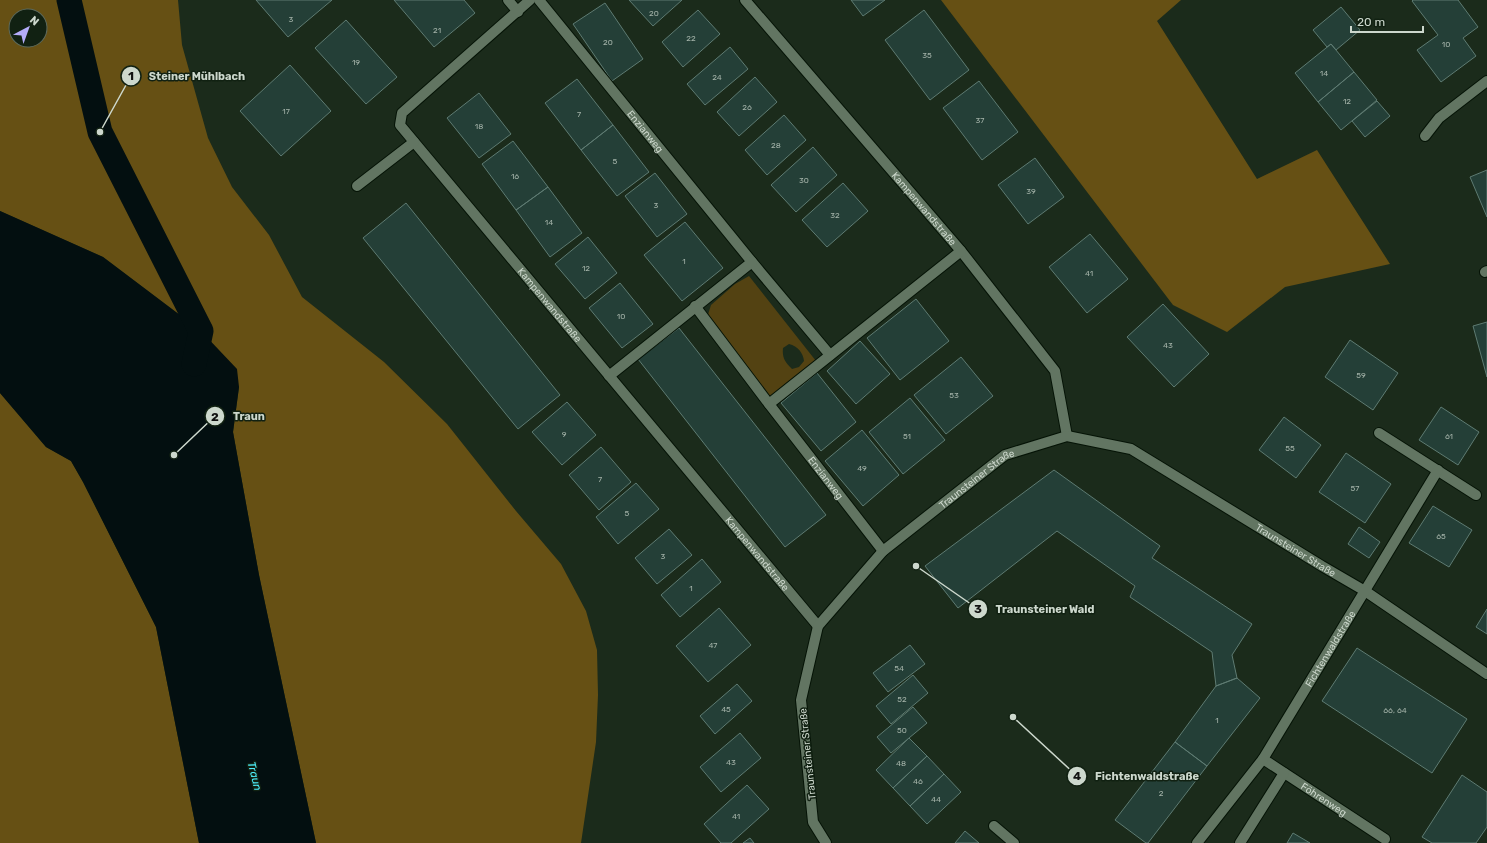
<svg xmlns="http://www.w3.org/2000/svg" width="1487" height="843" font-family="Rubik,sans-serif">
	<rect width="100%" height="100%" fill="#1b2b1b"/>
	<!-- green -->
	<path fill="#534212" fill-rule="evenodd" d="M749,276L816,361L769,404L706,321L711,305L735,284ZM789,344C798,346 803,353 804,361L799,367L792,369C785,362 782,358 783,348Z"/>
	<!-- forest -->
	<path fill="#665014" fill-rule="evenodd" d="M0,0H178L182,45L208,138L232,187L269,235L302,297L384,362L447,424L516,511L561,564L586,611L597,650L598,695L596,742L581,843H316L259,575L233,432L239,387L201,331L103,257L0,211ZM16,16H40V40H16Z
		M941,0H1181L1157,21L1257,179L1317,150L1390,264L1285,287L1227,332L1173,305Z
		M0,393L46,447L71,461L83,482L156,627L199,843H0Z"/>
	<!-- water -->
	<path fill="#030f10" d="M0,211L103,257L201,331L237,369L239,387L233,432L259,575L316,843H199L156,627L83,482L71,461L46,447L0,393Z"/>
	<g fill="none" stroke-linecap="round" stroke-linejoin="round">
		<!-- canal -->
		<path stroke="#030f10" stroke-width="25" d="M69,0L100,132L201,331L194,364"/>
	</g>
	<!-- building -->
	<path fill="#243f37" stroke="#5e7b72" d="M256,0H332L288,37Z
		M394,0H464L475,13L434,47Z
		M629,0H682L653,26Z
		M851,0H885L863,16Z
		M1413,0H1458L1478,27L1463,38L1476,56L1441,82L1417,50L1438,35L1412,1Z
		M605,3L643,59L612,81L573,24Z
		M1341,7L1360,30L1336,50L1331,44L1327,47L1313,30Z
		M698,10L720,34L683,67L662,42Z
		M924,10L969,70L930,100L885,40Z
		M346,20L397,77L366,104L315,48Z
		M1331,44L1354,72L1318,102L1295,73Z
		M730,47L748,69L705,105L687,84Z
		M290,65L331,111L281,156L240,111Z
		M1354,72L1377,100L1341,130L1318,102Z
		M755,77L777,102L739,136L717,112Z
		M577,79L613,125L581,150L545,103Z
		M979,81L1018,132L982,160L943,108Z
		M479,93L511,134L479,158L447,118Z
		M1377,101L1390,116L1365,137L1352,121Z
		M784,115L806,140L767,175L745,150Z
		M613,125L649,172L617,196L581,150Z
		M513,141L548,187L516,210L482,164Z
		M813,147L837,175L796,212L771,185Z
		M1035,158L1064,197L1028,224L998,185Z
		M1487,170V217L1470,177Z
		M655,173L687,214L657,237L625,196Z
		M843,183L868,211L827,247L802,220Z
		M548,187L582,233L550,257L516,210Z
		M406,203L560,395L518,429L363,238Z
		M685,222L723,268L682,301L644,255Z
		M1090,234L1128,279L1087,313L1049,267Z
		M588,237L617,273L585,299L555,264Z
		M620,283L653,324L622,348L589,308Z
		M916,299L949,341L900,380L867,338Z
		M1163,304L1209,354L1174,387L1127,337Z
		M1487,322V377L1473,326Z
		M679,328L826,515L785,547L638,359Z
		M1350,340L1398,373L1373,410L1325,377Z
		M860,341L890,374L856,404L827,371Z
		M961,357L993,396L946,434L914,395Z
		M817,373L856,422L821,451L781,403Z
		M910,398L945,440L903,474L869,432Z
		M567,402L596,435L562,465L532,432Z
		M1441,407L1479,432L1458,465L1419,440Z
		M1284,417L1321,445L1296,478L1259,450Z
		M862,430L899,475L863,506L825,461Z
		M601,447L631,482L599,510L569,475Z
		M1346,453L1391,484L1365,523L1319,492Z
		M1054,470L1160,546L1152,558L1252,624L1232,655L1237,678L1216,686L1212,652L1130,597L1135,586L1057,531L958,608L925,566Z
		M636,483L659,509L618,544L596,517Z
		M1433,506L1472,530L1449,567L1409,543Z
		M1359,527L1380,542L1369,558L1348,544Z
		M669,529L692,555L657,584L635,558Z
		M702,559L721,582L680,617L661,595Z
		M719,608L751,645L708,682L676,646Z
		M1487,609V634L1476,627Z
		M910,645L925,664L888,692L873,673Z
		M1357,648L1467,719L1432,773L1322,701Z
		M913,675L928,693L891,724L876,706Z
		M1237,678L1260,698L1207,766L1175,742L1216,686Z
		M737,684L752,701L715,734L700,716Z
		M913,707L927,723L891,753L877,737Z
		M740,733L761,758L721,792L700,767Z
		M909,738L927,756L893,788L876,770Z
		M1175,742L1207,766L1148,843H1146L1115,820Z
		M927,756L944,774L910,806L893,788Z
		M944,774L961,792L927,824L910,806Z
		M1462,775L1487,792V827L1476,843H1432L1422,837Z
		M747,785L769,809L731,843H721L704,824Z
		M965,831L979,843H955Z
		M1293,833L1310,843H1287Z
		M750,838L754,843H743Z"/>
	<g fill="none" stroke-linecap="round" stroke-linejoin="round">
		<defs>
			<g id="minor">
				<path d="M508,0L518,12"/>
				<path id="s1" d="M530,0L402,113L400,125L818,626"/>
				<path id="s2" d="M539,0L752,262L830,355"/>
				<path id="s3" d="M745,0L961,251L1055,371L1067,436"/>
				<path d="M1425,136L1439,118L1487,81"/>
				<path d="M357,186L414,142"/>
				<path d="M1485,272L1487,271"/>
				<path id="s4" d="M695,306L769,404L883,551"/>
				<path d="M609,376L752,262"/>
				<path d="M769,404L961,251"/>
				<path d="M1379,433L1476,495"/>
				<path id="s5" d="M1263,759L1385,839"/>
				<path d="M994,826L1014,843"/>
				<path id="s6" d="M826,843L813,822L801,700L818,626L883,551L1005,455L1067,436L1131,449L1322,566L1365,591L1487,674"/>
				<path id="s7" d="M1197,843L1263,759L1438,470"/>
				<path d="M1240,843L1284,773"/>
			</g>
		</defs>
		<!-- minor casing -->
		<use href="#minor" stroke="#051306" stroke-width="12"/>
		<!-- minor -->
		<use href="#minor" stroke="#627562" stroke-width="10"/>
	</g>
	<g text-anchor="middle" stroke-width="3" stroke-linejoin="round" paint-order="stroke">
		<!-- number labels -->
		<g font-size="8" fill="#a3b2a8">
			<text x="654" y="16">20</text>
			<text x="291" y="22">3</text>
			<text x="437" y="33">21</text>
			<text x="691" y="41">22</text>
			<text x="608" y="45">20</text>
			<text x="1446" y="47">10</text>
			<text x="927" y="58">35</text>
			<text x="356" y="65">19</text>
			<text x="1324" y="76">14</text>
			<text x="717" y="80">24</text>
			<text x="1347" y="104">12</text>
			<text x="747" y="110">26</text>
			<text x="286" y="114">17</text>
			<text x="579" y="117">7</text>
			<text x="980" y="123">37</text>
			<text x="479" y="129">18</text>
			<text x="776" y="148">28</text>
			<text x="615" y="164">5</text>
			<text x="515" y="179">16</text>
			<text x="804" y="183">30</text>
			<text x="1031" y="194">39</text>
			<text x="656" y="208">3</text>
			<text x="835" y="218">32</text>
			<text x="549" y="225">14</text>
			<text x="684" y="264">1</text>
			<text x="586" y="271">12</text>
			<text x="1089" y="276">41</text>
			<text x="621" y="319">10</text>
			<text x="1168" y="348">43</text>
			<text x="1361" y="378">59</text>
			<text x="954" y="398">53</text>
			<text x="564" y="437">9</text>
			<text x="907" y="439">51</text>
			<text x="1449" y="439">61</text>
			<text x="1290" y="451">55</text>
			<text x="862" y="471">49</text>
			<text x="600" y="482">7</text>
			<text x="1355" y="491">57</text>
			<text x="627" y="516">5</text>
			<text x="1441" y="539">65</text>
			<text x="663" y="559">3</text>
			<text x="691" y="591">1</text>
			<text x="713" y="648">47</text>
			<text x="899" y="671">54</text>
			<text x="902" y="702">52</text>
			<text x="726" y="712">45</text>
			<text x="1395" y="713">66, 64</text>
			<text x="1217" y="723">1</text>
			<text x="902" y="733">50</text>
			<text x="731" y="765">43</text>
			<text x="901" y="766">48</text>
			<text x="918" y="784">46</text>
			<text x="1161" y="796">2</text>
			<text x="936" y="802">44</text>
			<text x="736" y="819">41</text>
		</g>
		<!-- street labels -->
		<g font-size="10" fill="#cdd8cd" stroke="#112112">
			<text dy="4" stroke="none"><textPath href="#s2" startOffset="169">Enzianweg</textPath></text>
			<text dy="4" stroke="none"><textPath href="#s3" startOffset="275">Kampenwandstraße</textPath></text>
			<text dy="4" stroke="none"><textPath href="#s1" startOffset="417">Kampenwandstraße</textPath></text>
			<text dy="4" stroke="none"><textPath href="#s4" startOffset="216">Enzianweg</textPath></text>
			<text dy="4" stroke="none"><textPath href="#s6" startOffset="441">Traunsteiner Straße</textPath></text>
			<text dy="4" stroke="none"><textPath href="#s6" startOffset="801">Traunsteiner Straße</textPath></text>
			<text dy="4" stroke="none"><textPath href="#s1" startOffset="741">Kampenwandstraße</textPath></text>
			<text dy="4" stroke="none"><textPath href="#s7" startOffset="236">Fichtenwaldstraße</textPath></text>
			<text transform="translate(807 754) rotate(-96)" y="4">Traunsteiner Straße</text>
			<text dy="4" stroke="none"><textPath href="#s5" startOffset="73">Föhrenweg</textPath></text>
		</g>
		<!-- water labels -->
		<g font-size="11" font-style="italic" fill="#4deefb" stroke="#112112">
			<text transform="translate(255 776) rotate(76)" y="4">Traun</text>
		</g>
	</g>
	<!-- callouts -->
	<path fill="none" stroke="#cdd8cd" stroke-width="1.5" d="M100 132L131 76M174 455L215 416M916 566L978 609M1013 717L1077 776"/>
	<g fill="#cdd8cd" stroke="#112112" stroke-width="1.5">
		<circle cx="100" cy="132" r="4"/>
		<circle cx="174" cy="455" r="4"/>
		<circle cx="916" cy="566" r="4"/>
		<circle cx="1013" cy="717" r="4"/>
		<circle cx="131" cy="76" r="10"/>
		<circle cx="215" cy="416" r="10"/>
		<circle cx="978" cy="609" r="10"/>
		<circle cx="1077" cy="776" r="10"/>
	</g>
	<g font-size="12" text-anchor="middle" font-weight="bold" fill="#111">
		<text x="131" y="80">1</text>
		<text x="215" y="421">2</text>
		<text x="978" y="613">3</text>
		<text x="1077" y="780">4</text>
	</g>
	<g font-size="11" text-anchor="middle" font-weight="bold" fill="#cdd8cd" stroke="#112112" stroke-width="3" stroke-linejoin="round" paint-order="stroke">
		<text x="197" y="80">Steiner Mühlbach</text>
		<text x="249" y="420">Traun</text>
		<text x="1045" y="613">Traunsteiner Wald</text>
		<text x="1147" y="780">Fichtenwaldstraße</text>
	</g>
	<!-- north arrow -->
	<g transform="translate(28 28) rotate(41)"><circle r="19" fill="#112112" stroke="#5c6a5d"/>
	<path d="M0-3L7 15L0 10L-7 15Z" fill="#b4acf9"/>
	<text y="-6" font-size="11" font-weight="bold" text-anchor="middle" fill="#cdd8cd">N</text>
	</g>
	<!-- scale -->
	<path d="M1351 26v6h72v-6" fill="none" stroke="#cdd8cd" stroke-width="2"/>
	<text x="1357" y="26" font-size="12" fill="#cdd8cd" stroke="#112112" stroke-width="3" paint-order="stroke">20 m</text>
</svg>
